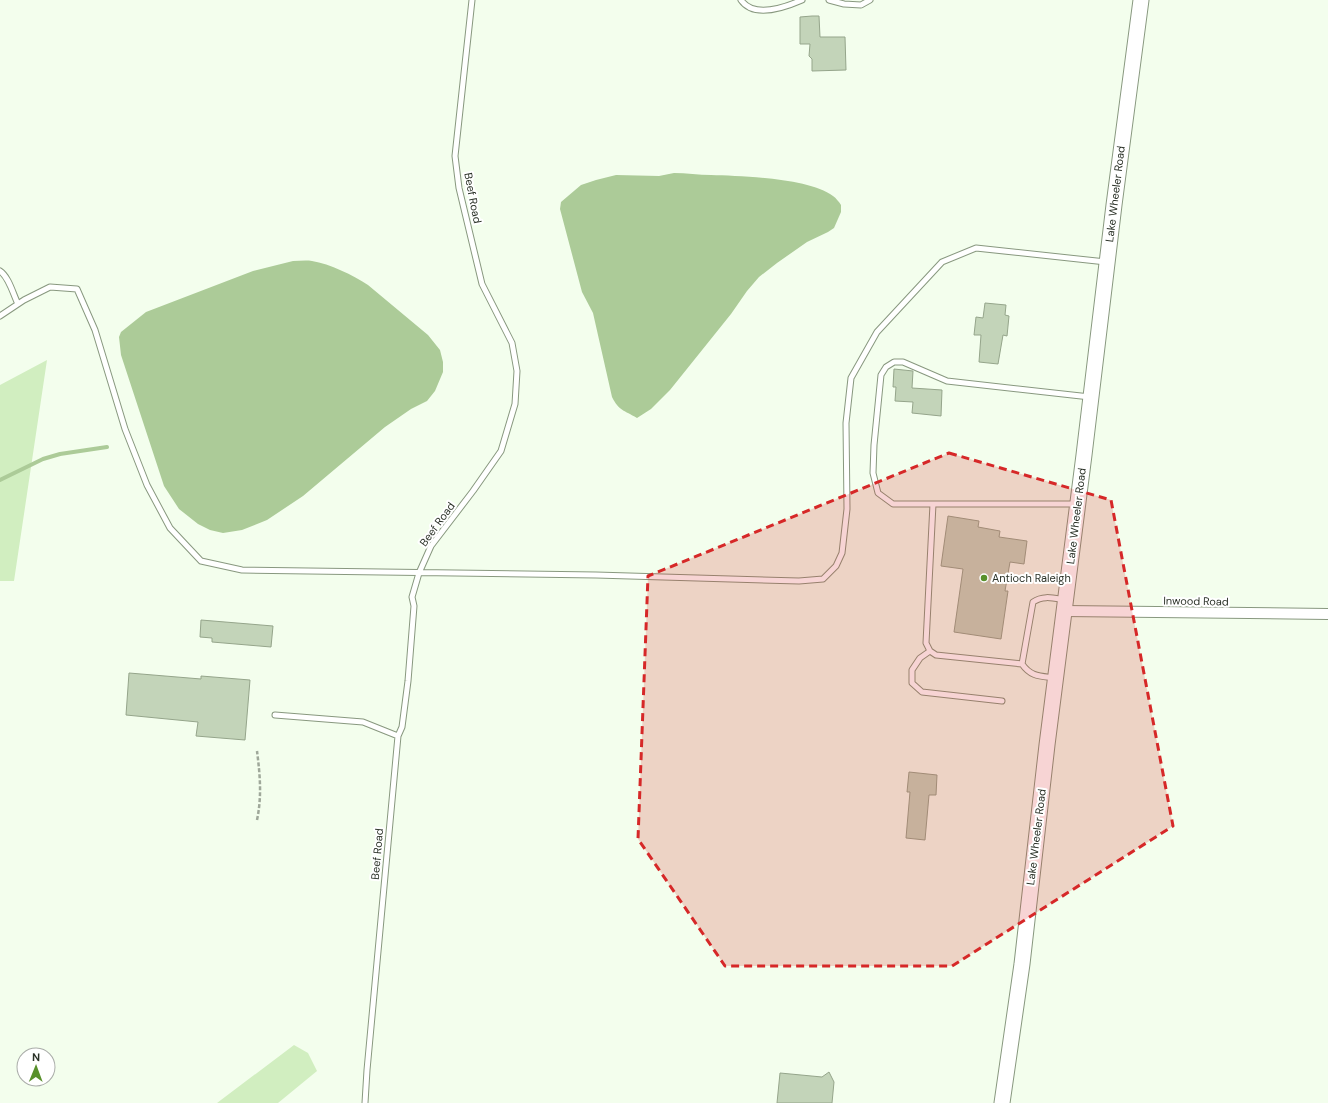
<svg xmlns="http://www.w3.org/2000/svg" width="1328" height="1103" font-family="'DM Sans',sans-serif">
	<rect width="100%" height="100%" fill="#f3feed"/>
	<!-- green -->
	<path fill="#d1eec0" d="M47,360L14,581H0V385Z
		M294,1045L308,1053L317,1071L278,1103H217Z"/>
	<!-- water -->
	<path fill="#accb98" d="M674,173C686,173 699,175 711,175C742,176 809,178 833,196C836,198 839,202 841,205V212L834,228L828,232L807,242L777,263L759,277L747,291L731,314L670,390L651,409L637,418C624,410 619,411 612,397L593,313L582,292L560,209L561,202L581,185L596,180L616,175L659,176Z
		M293,261C299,261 306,260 312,261C330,264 353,275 368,285L428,335L440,350L443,362V372L435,391L427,401L411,409L385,427L303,496L267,520L242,530L223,533L210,530L198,524L179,509L164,486L121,355L119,337L121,332L146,312L253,271Z"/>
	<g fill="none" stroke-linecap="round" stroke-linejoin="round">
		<!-- stream -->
		<path stroke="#accb98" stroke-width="4" d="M0,480L43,459L60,454L107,447"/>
	</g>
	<!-- building -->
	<path fill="#c3d4b9" stroke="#95a58b" d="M812,16H819L820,37H845L846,70L812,71V59L809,56L810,44H800V17Z
		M985,303L1006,305L1005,315L1009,316L1007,336L1003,335L998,364L979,362L981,335H974L976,317L983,318Z
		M894,369L913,371L912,388L942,390L941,416L912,413L913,402L895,401L896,387H893Z
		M948,516L979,521L978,527L1000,531L999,537L1027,541L1024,564L1010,562L1005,591H1008L1001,639L954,632L963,569L941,566Z
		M201,620L273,626L271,647L212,642V638L200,637Z
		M129,673L201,679V676L250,680L245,740L196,736L198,722L126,715Z
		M909,772L937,775L936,795H929L925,840L906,838L910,792H907Z
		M829,1072L834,1082L832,1103H777L780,1073L822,1077Z"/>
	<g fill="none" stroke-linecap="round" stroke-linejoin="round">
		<defs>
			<path id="lane" d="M741,0C754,19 786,7 802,0
				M829,0L844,4L861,5L870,0
				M0,271C9,277 13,294 18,304
				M0,316L24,300L50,287L77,289L95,330L125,429L147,485L170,528L201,561L242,570L596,575L799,581L823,579L836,566L842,553L847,509L846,423L851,378L877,332L942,262L976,248L1106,262
				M933,504L926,643L930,651L936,655L1022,664
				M1076,504H893L878,493L873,473L874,445L881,375L886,367L894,362H903L947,381L1090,397
				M930,651L920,658L912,670V683L922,692L1002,701
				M1055,678C1040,676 1031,677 1022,664L1033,602C1043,595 1053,598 1065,600
				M275,715L363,722L398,736
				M365,1103L367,1070L398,736L402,727L408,681L414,606L412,597L419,573L431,546L473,491L501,451L515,404L517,371L512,343L482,284L459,188L455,156L472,0"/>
			<path id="street" d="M1064,611L1328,614"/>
			<path id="secondary" d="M1002,1103L1022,964L1047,745L1084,455L1114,205L1141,0"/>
		</defs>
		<!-- lane casing -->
		<use href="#lane" stroke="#88987f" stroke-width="7"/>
		<!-- street casing -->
		<use href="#street" stroke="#88987f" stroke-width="12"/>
		<!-- secondary casing -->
		<use href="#secondary" stroke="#88987f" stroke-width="17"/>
		<!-- path -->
		<path stroke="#9fa89a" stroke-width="2.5" stroke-dasharray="4 2" stroke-linecap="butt" d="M257,820C262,796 260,775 257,751"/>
		<!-- lane -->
		<use href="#lane" stroke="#fff" stroke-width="5"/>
		<!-- street -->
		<use href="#street" stroke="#fff" stroke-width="10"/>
		<!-- secondary -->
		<use href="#secondary" stroke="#fff" stroke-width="15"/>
	</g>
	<!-- marked area -->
	<path fill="#d62828" fill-opacity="0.2" stroke="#d62828" stroke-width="3" stroke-dasharray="8 5" stroke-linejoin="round" d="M949,453L1111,500L1173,826L952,966H725L638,839L648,576Z"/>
	<!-- markers -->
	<circle fill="#58902b" stroke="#fff" stroke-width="1.5" cx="984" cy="578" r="4"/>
	<g text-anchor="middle" stroke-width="4" stroke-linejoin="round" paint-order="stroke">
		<!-- street labels -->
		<g font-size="11" fill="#2b3228" stroke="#fff">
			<text transform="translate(1115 194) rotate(-83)" y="4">Lake Wheeler Road</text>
			<text transform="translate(473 198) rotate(79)" y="4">Beef Road</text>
			<text transform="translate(1076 516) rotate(-83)" y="4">Lake Wheeler Road</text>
			<text transform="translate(437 524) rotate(-54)" y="4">Beef Road</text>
			<text transform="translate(1196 601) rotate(1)" y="4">Inwood Road</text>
			<text transform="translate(1036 837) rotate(-83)" y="4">Lake Wheeler Road</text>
			<text transform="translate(377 854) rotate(-85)" y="4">Beef Road</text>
		</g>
		<!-- poi labels -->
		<g font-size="11" fill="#2b3228" stroke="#fff" text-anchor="start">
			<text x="992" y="582">Antioch Raleigh</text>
		</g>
	</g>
	<!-- north arrow -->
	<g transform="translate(36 1067) rotate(1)"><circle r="19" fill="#ffffff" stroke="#aaada9"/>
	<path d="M0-3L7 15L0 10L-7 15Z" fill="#58902b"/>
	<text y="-6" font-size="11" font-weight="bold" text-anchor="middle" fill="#2b3228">N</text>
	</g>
</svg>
